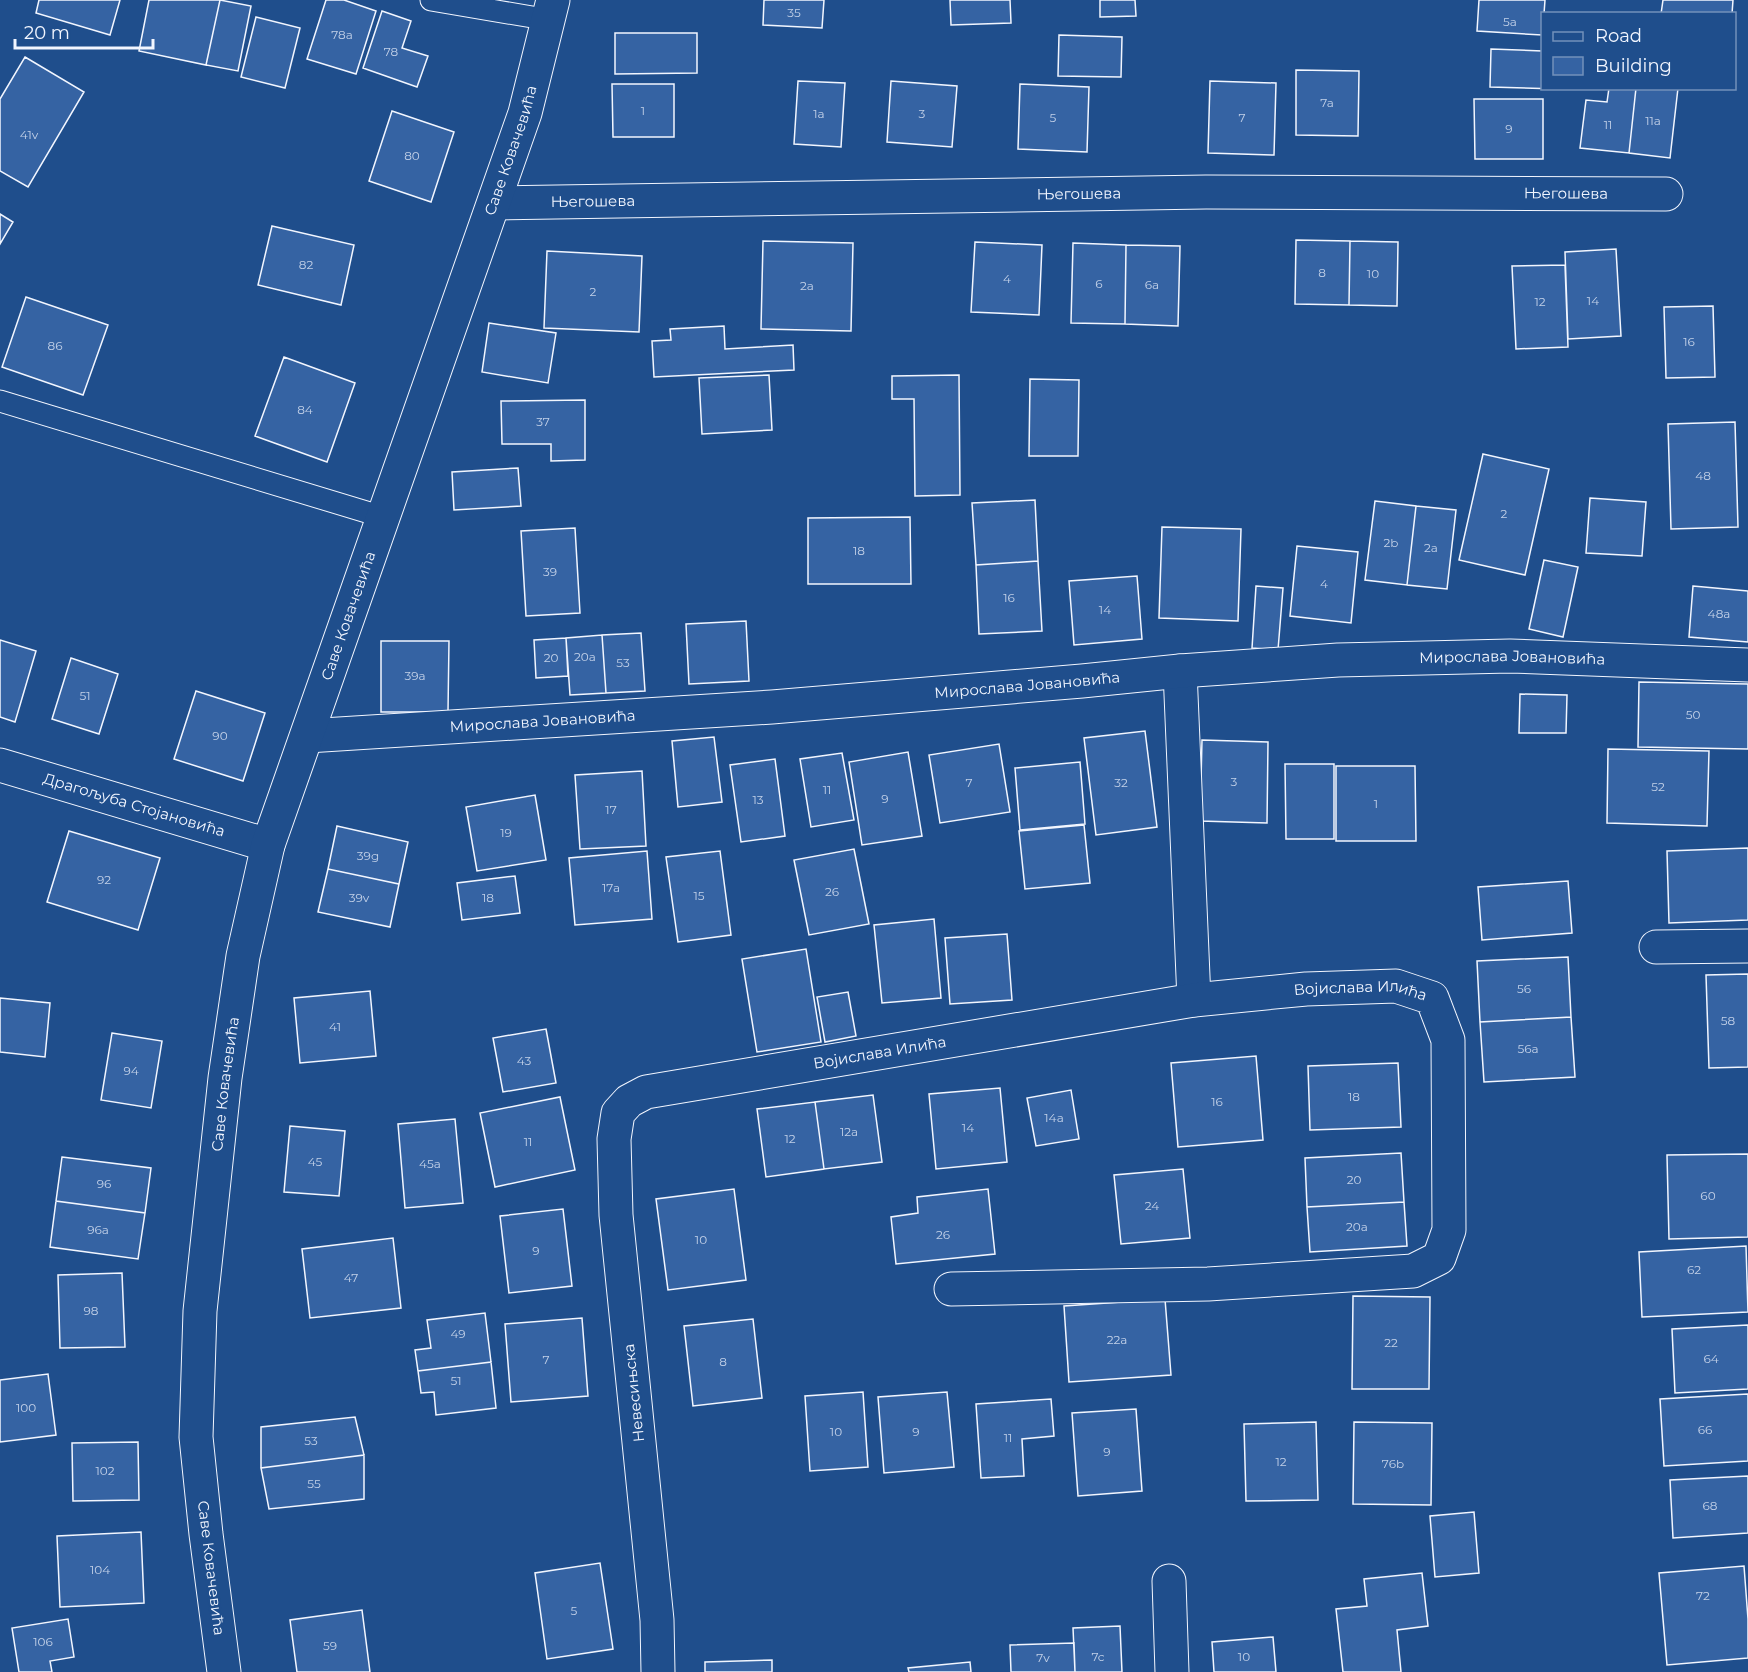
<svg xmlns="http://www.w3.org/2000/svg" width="1748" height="1672" font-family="Montserrat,sans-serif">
	<rect width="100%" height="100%" fill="#1f4e8c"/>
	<!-- building -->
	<path fill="#3563a3" stroke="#f2f6ff" stroke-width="1.5" d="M39,0H120L110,35L36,13Z
		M149,0H220L206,65L139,51Z
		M220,0L251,6L238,71L206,65Z
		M326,0H344L376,11L356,74L307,59Z
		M764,0H824L822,28L763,25Z
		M950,0H1010L1011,23L951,25Z
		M1100,0H1135L1136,16L1100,17Z
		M1479,0H1545L1544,14H1542V35L1477,31Z
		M1663,0H1733L1732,14H1661Z
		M382,11L411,21L402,48L428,56L417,87L363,68Z
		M256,17L300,28L285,88L241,77Z
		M615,33H697V73L615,74Z
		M1059,35L1122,37L1121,77L1058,76Z
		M1491,49L1542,51V88L1558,89L1490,87Z
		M25,57L84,92L28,187L0,171V99Z
		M1296,70L1359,71L1358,136L1296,135Z
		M798,81L845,83L841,147L794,144Z
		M891,81L957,86L952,147L887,142Z
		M1210,81L1276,83L1274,155L1208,153Z
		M612,84H674V137H613Z
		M1020,84L1089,87L1087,152L1018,149Z
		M1609,88H1636L1629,153L1580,148L1586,100L1607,102Z
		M1636,88H1678L1670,158L1629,153Z
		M1474,99H1543V159H1475Z
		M392,111L454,132L431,202L369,181Z
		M0,214L13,222L0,244Z
		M272,226L354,245L341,305L258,285Z
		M1296,240L1350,241L1349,305L1295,304Z
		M763,241L853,243L851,331L761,329Z
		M1350,241L1398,242L1397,306L1349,305Z
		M975,242L1042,245L1039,315L971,312Z
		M1073,243L1126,245L1125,324L1071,323Z
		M1126,245L1180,246L1178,326L1125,324Z
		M1616,249L1621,336L1568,339L1565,252Z
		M547,251L642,256L639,332L544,328Z
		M1565,265L1568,347L1516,349L1512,266Z
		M26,297L108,325L83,395L2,367Z
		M1713,306L1715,377L1666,378L1664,307Z
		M489,323L556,333L548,383L482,372Z
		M724,326L725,349L793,345L794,370L654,377L652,341L671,340L670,329Z
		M284,357L355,383L327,462L255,436Z
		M769,375L772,430L702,434L699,378Z
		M959,375L960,495L915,496L914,399H892V376Z
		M1030,379L1079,380L1078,456H1029Z
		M585,400V460L551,461V444H502L501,401Z
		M1735,422L1738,527L1671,529L1668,424Z
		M1483,454L1549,469L1525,575L1459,560Z
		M518,468L521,506L454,510L452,472Z
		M1590,498L1646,502L1642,556L1586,553Z
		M1035,500L1038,561L976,565L972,503Z
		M1375,501L1416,506L1407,585L1365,580Z
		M1416,506L1456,510L1447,589L1407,585Z
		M910,517L911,584H808V518Z
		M1162,527L1241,529L1238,621L1159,618Z
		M575,528L580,613L526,616L521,531Z
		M1297,546L1358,552L1351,623L1290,616Z
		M1544,560L1578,567L1563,637L1529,629Z
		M1038,561L1042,631L979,634L976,565Z
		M1137,576L1142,639L1074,645L1069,581Z
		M1256,586L1283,588L1278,650L1252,648Z
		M1693,586L1748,591V642L1689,637Z
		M746,621L749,681L689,684L686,624Z
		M641,633L645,691L606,693L602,635Z
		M602,635L606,693L570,695L566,638Z
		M566,638L568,676L536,678L534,640Z
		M0,640L36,651L15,722L0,717Z
		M381,641H449L448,712H381Z
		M71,658L118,674L99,734L52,719Z
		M1639,682L1748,684V749L1638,747Z
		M196,691L265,713L243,781L174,759Z
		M1520,694L1567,695L1566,733H1519Z
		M1145,731L1157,827L1096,835L1084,738Z
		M714,737L722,802L678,807L672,741Z
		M1202,740L1268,742L1267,823L1200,821Z
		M999,744L1010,812L940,823L929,755Z
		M1608,749L1709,751L1707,826L1607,823Z
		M908,752L922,836L862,845L849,762Z
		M842,753L854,820L811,827L800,759Z
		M775,759L785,836L741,842L730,765Z
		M1080,762L1085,824L1020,830L1015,768Z
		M1285,764H1334V839H1286Z
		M1336,766H1415L1416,841H1336Z
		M642,771L646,846L580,849L575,775Z
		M535,795L546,860L477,871L466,807Z
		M1084,825L1090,883L1025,889L1019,831Z
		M337,826L408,842L399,884L328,869Z
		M69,831L160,858L138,930L47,902Z
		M1748,848V920L1669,923L1667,851Z
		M854,849L869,924L809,935L794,860Z
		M647,851L652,919L575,925L569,858Z
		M720,851L731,935L678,942L666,857Z
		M328,869L399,884L390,927L318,912Z
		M515,876L520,913L462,920L457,883Z
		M1568,881L1572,933L1482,940L1478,887Z
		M934,919L941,998L882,1003L874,925Z
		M1007,934L1012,1000L950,1004L945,938Z
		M806,949L821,1042L757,1052L742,959Z
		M1568,957L1571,1017L1480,1022L1477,961Z
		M1748,974V1067L1709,1068L1706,975Z
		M370,991L376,1056L300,1063L294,998Z
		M848,992L856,1036L825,1042L817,997Z
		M0,998L50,1003L45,1057L0,1052Z
		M1571,1017L1575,1077L1484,1082L1480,1022Z
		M546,1029L556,1083L503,1092L493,1038Z
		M112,1033L162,1041L151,1108L101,1100Z
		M1256,1056L1263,1140L1178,1147L1171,1063Z
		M1398,1063L1401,1127L1310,1130L1308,1066Z
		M1000,1088L1007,1162L936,1169L929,1094Z
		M1071,1090L1079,1139L1036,1146L1027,1098Z
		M873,1095L882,1162L824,1169L815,1102Z
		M560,1097L575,1170L495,1187L480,1113Z
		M815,1102L824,1169L766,1177L757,1109Z
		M455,1119L463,1203L405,1208L398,1124Z
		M290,1126L345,1131L339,1196L284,1192Z
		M1401,1153L1404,1202L1307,1207L1305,1158Z
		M1748,1154V1237L1669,1239L1667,1155Z
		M62,1157L151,1168L145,1213L56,1201Z
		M1183,1169L1190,1238L1121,1244L1114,1175Z
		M734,1189L746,1280L668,1290L656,1199Z
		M988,1189L995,1254L896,1264L891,1217L918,1213L917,1197Z
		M56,1201L145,1213L138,1259L50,1247Z
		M1404,1202L1407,1246L1310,1252L1307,1207Z
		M563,1209L572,1286L509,1293L500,1216Z
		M393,1238L401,1308L310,1318L302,1249Z
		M1746,1246L1748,1312L1642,1317L1639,1252Z
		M122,1273L125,1347L60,1348L58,1275Z
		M1353,1296L1430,1297L1429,1389H1352Z
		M1165,1299L1171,1375L1069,1382L1064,1306Z
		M485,1313L491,1362L418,1371L415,1350L431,1348L427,1320Z
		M582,1318L588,1396L511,1402L505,1324Z
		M753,1319L762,1398L693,1406L684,1326Z
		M1748,1325V1389L1675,1393L1672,1329Z
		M491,1362L496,1408L436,1415L434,1392L421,1393L418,1371Z
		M48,1374L56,1435L0,1442V1380Z
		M863,1392L868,1467L810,1471L805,1396Z
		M947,1392L954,1467L884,1473L878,1397Z
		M1748,1394V1461L1664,1466L1660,1399Z
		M1051,1399L1054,1436L1022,1439L1024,1476L981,1478L976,1404Z
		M1136,1409L1142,1491L1078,1496L1072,1413Z
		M355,1417L364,1455L261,1468V1427Z
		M1316,1422L1318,1500L1246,1501L1244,1424Z
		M1354,1422L1432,1423L1431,1505L1353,1504Z
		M138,1442L139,1500L73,1501L72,1443Z
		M364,1455V1499L269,1509L261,1468Z
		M1748,1476V1533L1673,1538L1670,1480Z
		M1474,1512L1479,1573L1435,1577L1430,1516Z
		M141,1532L144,1603L60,1607L57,1536Z
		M600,1563L613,1649L547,1659L535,1573Z
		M1744,1566L1748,1619V1658L1667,1665L1659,1573Z
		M1422,1573L1428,1626L1397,1630L1401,1672H1343L1336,1609L1367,1606L1364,1579Z
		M362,1610L370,1672H297L290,1620Z
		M68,1619L74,1657L50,1661L52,1672H19L12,1628Z
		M1120,1626L1122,1672H1075L1073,1628Z
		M1273,1637L1276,1672H1214L1212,1642Z
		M1074,1643L1075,1672H1011L1010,1645Z
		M772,1660V1672H705V1662Z
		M970,1662L971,1672H909L908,1668Z"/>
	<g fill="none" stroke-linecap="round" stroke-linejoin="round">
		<defs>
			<path id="lane" d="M431,0L550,20
				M0,401L383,517"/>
			<g id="street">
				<path id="s1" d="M494,203L1206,192L1666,194"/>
				<path d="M1180,671L1194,1000"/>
				<path id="s2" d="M307,736L772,707L1082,681L1180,671L1338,660L1510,656L1748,665"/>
				<path id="s3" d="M0,765L268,845"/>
				<path d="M1656,947L1748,946"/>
				<path d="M1169,1581L1172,1672"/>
				<path id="s4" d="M658,1672L657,1620L616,1215L614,1139L618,1113L629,1101L646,1092L1194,1000L1306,989L1396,986L1432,998L1448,1040L1449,1230L1439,1258L1413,1271L1208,1284L951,1289"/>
			</g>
			<g id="secondary">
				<path id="s5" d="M224,1672L206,1534L196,1437L200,1311L225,1078L243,956L268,845L525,113L553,0"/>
			</g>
		</defs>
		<!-- lane casing -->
		<use href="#lane" stroke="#f2f6ff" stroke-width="23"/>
		<!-- street casing -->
		<use href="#street" stroke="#f2f6ff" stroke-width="35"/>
		<!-- secondary casing -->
		<use href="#secondary" stroke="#f2f6ff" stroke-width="35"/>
		<!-- lane -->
		<use href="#lane" stroke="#1f4e8c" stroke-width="21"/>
		<!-- street -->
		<use href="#street" stroke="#1f4e8c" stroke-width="33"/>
		<!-- secondary -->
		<use href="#secondary" stroke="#1f4e8c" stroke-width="33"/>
	</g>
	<g text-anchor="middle" stroke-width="4.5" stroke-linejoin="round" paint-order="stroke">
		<!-- number labels -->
		<g font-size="12" fill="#c3d1e8">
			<text x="794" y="17">35</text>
			<text x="1510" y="26">5a</text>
			<text x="342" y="39">78a</text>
			<text x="391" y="56">78</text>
			<text x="1327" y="107">7a</text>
			<text x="643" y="115">1</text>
			<text x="819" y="118">1a</text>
			<text x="922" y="118">3</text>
			<text x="1053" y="122">5</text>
			<text x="1242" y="122">7</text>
			<text x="1653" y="125">11a</text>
			<text x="1608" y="129">11</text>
			<text x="1509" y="133">9</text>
			<text x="29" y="139">41v</text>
			<text x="412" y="160">80</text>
			<text x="306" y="269">82</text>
			<text x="1322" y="277">8</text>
			<text x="1373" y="278">10</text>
			<text x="1007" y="283">4</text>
			<text x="1099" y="288">6</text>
			<text x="1152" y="289">6a</text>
			<text x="807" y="290">2a</text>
			<text x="593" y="296">2</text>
			<text x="1593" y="305">14</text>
			<text x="1540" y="306">12</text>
			<text x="1689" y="346">16</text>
			<text x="55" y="350">86</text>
			<text x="305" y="414">84</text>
			<text x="543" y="426">37</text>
			<text x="1703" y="480">48</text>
			<text x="1504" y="518">2</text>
			<text x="1391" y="547">2b</text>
			<text x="1431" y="552">2a</text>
			<text x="859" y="555">18</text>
			<text x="550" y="576">39</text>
			<text x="1324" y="588">4</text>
			<text x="1009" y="602">16</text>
			<text x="1105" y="614">14</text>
			<text x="1719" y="618">48a</text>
			<text x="585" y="661">20a</text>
			<text x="551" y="662">20</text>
			<text x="623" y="667">53</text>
			<text x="415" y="680">39a</text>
			<text x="85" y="700">51</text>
			<text x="1693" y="719">50</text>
			<text x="220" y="740">90</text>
			<text x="1234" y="786">3</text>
			<text x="969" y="787">7</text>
			<text x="1121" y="787">32</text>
			<text x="1658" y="791">52</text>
			<text x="827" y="794">11</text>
			<text x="885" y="803">9</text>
			<text x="758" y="804">13</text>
			<text x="1376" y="808">1</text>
			<text x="611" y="814">17</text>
			<text x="506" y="837">19</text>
			<text x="368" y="860">39g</text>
			<text x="104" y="884">92</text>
			<text x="611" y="892">17a</text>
			<text x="832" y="896">26</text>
			<text x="699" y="900">15</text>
			<text x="359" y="902">39v</text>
			<text x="488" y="902">18</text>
			<text x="1524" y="993">56</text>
			<text x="1728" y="1025">58</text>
			<text x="335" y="1031">41</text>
			<text x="1528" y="1053">56a</text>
			<text x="524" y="1065">43</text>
			<text x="131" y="1075">94</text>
			<text x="1354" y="1101">18</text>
			<text x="1217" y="1106">16</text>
			<text x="1054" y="1122">14a</text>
			<text x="968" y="1132">14</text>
			<text x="849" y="1136">12a</text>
			<text x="790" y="1143">12</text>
			<text x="528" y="1146">11</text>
			<text x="315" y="1166">45</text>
			<text x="430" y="1168">45a</text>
			<text x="1354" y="1184">20</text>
			<text x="104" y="1188">96</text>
			<text x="1708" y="1200">60</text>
			<text x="1152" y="1210">24</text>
			<text x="1357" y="1231">20a</text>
			<text x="98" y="1234">96a</text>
			<text x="943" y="1239">26</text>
			<text x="701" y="1244">10</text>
			<text x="536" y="1255">9</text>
			<text x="1694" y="1274">62</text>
			<text x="351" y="1282">47</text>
			<text x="91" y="1315">98</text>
			<text x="458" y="1338">49</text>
			<text x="1117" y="1344">22a</text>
			<text x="1391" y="1347">22</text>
			<text x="1711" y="1363">64</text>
			<text x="546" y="1364">7</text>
			<text x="723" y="1366">8</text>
			<text x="456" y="1385">51</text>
			<text x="26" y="1412">100</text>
			<text x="1705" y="1434">66</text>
			<text x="836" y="1436">10</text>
			<text x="916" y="1436">9</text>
			<text x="1008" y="1442">11</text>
			<text x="311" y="1445">53</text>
			<text x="1107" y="1456">9</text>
			<text x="1281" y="1466">12</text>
			<text x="1393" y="1468">76b</text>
			<text x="105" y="1475">102</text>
			<text x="314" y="1488">55</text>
			<text x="1710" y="1510">68</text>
			<text x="100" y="1574">104</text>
			<text x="1703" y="1600">72</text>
			<text x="574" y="1615">5</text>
			<text x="43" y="1646">106</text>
			<text x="330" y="1650">59</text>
			<text x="1098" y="1661">7c</text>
			<text x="1244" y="1661">10</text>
			<text x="1043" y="1662">7v</text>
		</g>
		<!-- street labels -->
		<g font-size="15" fill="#f2f6ff" stroke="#1f4e8c">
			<text dy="5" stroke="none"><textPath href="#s5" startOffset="1570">Саве Ковачевића</textPath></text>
			<text dy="5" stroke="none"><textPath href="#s1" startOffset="585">Његошева</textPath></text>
			<text dy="5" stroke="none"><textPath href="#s1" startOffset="1072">Његошева</textPath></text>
			<text dy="5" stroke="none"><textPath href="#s1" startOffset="99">Његошева</textPath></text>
			<text dy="5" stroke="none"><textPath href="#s5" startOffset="1077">Саве Ковачевића</textPath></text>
			<text dy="5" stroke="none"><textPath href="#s2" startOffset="1208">Мирослава Јовановића</textPath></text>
			<text dy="5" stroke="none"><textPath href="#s2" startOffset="722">Мирослава Јовановића</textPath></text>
			<text dy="5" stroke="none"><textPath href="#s2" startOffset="236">Мирослава Јовановића</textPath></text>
			<text dy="5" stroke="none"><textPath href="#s3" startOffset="140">Драгољуба Стојановића</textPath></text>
			<text dy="5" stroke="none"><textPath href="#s4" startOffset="1320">Војислава Илића</textPath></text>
			<text dy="5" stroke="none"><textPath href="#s4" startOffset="834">Војислава Илића</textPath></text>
			<text dy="5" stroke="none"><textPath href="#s5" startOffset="591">Саве Ковачевића</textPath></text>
			<text transform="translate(634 1393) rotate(-96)" y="5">Невесињска</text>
			<text transform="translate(211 1568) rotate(83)" y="5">Саве Ковачевића</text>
		</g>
	</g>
	<!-- legend -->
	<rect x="1541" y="12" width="195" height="78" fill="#1f4e8c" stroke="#7391ba" stroke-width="1.5"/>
	<rect x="1553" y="32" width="30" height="9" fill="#1f4e8c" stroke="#7391ba" stroke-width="1.5"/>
	<text x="1595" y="42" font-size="18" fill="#f2f6ff">Road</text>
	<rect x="1553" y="57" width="30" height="18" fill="#3563a3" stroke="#7391ba" stroke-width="1.5"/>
	<text x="1595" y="72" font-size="18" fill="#f2f6ff">Building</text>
	<!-- scale -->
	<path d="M15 39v9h138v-9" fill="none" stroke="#f2f6ff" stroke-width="3"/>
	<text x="24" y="39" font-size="18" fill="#f2f6ff" stroke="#1f4e8c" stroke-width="4.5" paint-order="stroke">20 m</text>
</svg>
